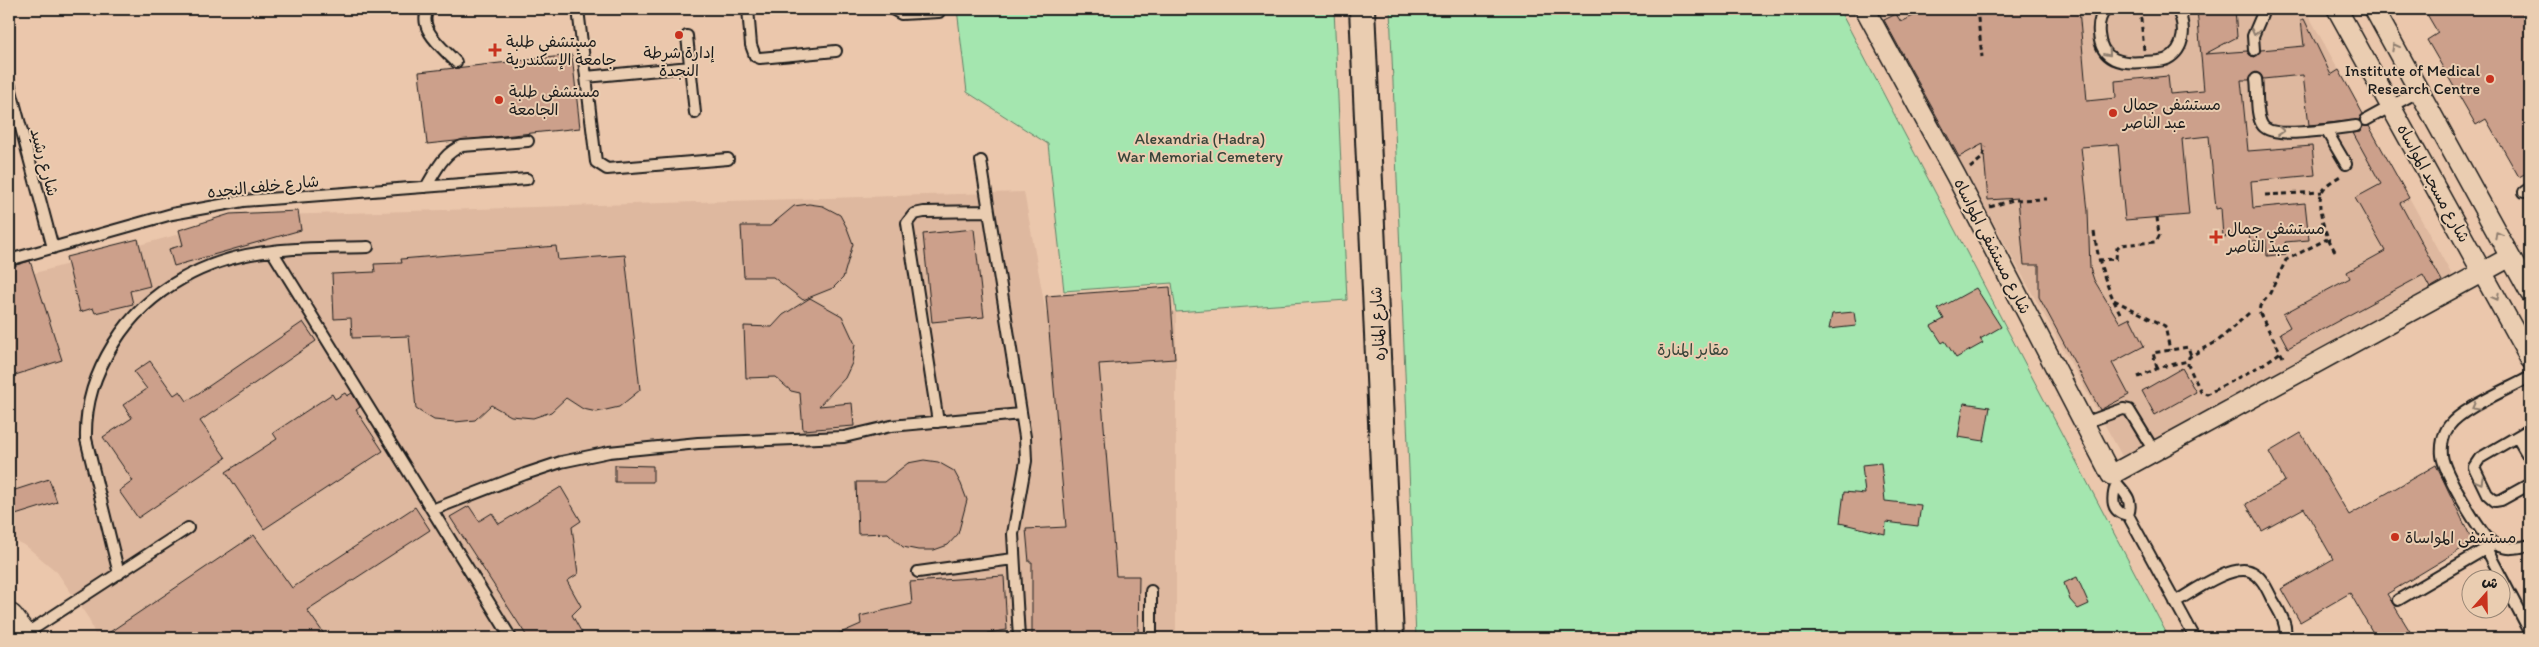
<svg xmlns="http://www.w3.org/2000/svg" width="2539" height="647" font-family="Itim,'Playpen Sans Arabic',sans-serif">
	<rect width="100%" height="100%" fill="#ebc7ac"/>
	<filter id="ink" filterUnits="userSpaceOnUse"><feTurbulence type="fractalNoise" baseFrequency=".02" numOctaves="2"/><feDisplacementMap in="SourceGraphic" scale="10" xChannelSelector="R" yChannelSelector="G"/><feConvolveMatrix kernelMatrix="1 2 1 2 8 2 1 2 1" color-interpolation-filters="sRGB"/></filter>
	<g filter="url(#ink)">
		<!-- built -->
		<path fill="#deb89f" d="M1879,9H2305L2453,277L2122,456L1882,21L1877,11Z
			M1024,192L1046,313L1176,312V638H96L89,619L57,572L26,546L9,538V280L247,216Z"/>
		<!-- green -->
		<path fill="#a4e6af" stroke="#608166" d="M957,9H1334L1347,300L1176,312L1172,283L1064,291L1048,144L967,92Z
			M1390,9H1839L2169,638H1416Z"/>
		<!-- building -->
		<path fill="#cca08b" stroke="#1c1c1c" d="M1927,9H2079L2087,101L2116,98L2115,81L2168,76L2170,94L2204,91L2197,9H2235L2237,37L2205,54L2247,51L2251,56L2255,57L2261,50L2304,46L2301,20L2304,19L2331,75L2339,70L2363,114L2359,120L2309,125L2303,75L2263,79L2261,75L2256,72L2252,74L2249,80H2241L2248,151L2312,146L2315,175L2251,181L2253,208L2305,203L2309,240L2285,242L2286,254L2267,256L2266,240L2250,241L2249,234L2223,237L2221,208L2216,209L2209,136L2182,139L2189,215L2125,220L2118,144L2081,147L2088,211L2090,268L2094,280L2120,323L2130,318L2144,346L2112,363L2129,395L2100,410L2039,297V265H2024L2018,198L1988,200L1983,144L1959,157L1884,20L1896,14L1901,22Z
			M2424,9H2530V171L2519,177L2486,119L2476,125L2427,40L2438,33Z
			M572,55L580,128L427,144L419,72Z
			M2363,126H2369L2409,198L2400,203L2442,281L2430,288L2423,275L2288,348L2280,333L2290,327L2283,314L2350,278L2347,272L2385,251L2355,198L2381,184L2353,133L2360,132Z
			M809,204L823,206L840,215L847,228L853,244L843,278L833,288L803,300L773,277H744L741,226H770L794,206Z
			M298,211L301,230L174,266L169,249L183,245L179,230L230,214Z
			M974,229L984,317L932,322L923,234Z
			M138,239L150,286L130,291L133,304L95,313L93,308L80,312L66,257Z
			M556,246L558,260L625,255L640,390L619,407L597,412L583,409L566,398L551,412L533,418L511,416L491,405L475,420L455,422L434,420L416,409L409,336L352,338L351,318L334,319L332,274L375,272L374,264L402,263L401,259Z
			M30,261L62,360L9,377V267Z
			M1170,287L1175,359L1099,364L1116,576H1139L1138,638H1032V562H1029L1026,529L1066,527L1046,296Z
			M1976,288L2001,327L1980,339L1983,343L1956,358L1945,341L1942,343L1931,326L1944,319L1938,309Z
			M810,298L842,316L855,344L852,363L845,378L819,406L852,403L854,426L803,430L800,393L791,391L775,377L746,378L744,326L772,327L783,315Z
			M1854,312L1856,326L1829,329L1832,314Z
			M303,322L316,341L200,421L226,458L138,518L119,491L133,481L103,437L132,418L123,405L147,389L134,372L150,361L174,395L180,391L187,401Z
			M2182,368L2196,392L2155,415L2142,391Z
			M345,393L347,396L352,393L360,407L356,410L383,451L264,529L226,472L277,439L273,433L332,394L335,399Z
			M1964,403L1990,407L1984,441L1958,437Z
			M2301,433L2349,515L2436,465L2473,542L2387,594L2414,638H2376L2350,593L2300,622L2281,589L2333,559L2304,508L2262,531L2246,504L2285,481L2269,452Z
			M924,460L938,462L954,471L961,484L967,500L958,534L948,545L934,550H918L903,547L888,533L858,534L856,482H884L908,463Z
			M1881,463L1885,501L1921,505L1918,526L1886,522L1885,534L1840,523L1844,492L1865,494L1862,465Z
			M615,465L653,466V482H615Z
			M49,479L57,502L9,517V492Z
			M561,487L581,521L572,527L578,574L567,581L581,606L572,615L582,633L574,638H528L450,517L469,506L479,521L492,513L499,524Z
			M415,507L430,530L307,610L327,638H101L254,535L292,588Z
			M1004,576L1007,630L988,633L989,638H829L861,624L860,616L912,604L910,582Z
			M2077,577L2089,604L2078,609L2070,600L2064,583Z"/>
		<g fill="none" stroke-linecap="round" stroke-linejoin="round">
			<defs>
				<path id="service" d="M428,9C417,29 443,48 456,62
					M578,9L596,162L607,169L728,159
					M748,9L751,45L755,56L760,58L836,51
					M892,9L901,14L939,12
					M2106,9C2100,16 2098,25 2099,34C2101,61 2122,64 2144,62C2150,61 2161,62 2167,59C2186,49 2186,25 2177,9
					M687,36L695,113
					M2254,50L2253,36L2262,15
					M586,77L690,67
					M2256,79C2258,91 2255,116 2263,126C2274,140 2339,128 2356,126
					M9,83L53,248
					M2366,120L2419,91
					M2326,130L2346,164
					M981,161L1025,437L1026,461L1013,534L1019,638
					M426,187C436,171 443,153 462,146L528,141
					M2524,192L2530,188
					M272,251L511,638
					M9,260L172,214L243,201L527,179
					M2530,377C2509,389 2462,408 2449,426C2443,434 2441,446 2442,455C2443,471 2480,534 2493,543C2505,551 2518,548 2530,545
					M938,422L907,223L914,214L924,212L989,211
					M2084,423L2123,409L2129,410L2154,451
					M2530,429L2480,458L2474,467L2487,494L2495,501L2501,500L2530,484
					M2517,437L2530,459
					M2111,475C2119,490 2135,496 2128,515L2195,638
					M2116,485C2112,498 2110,512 2128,515
					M432,510L525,474L561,462L609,452L698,443L844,437L891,426L1021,414
					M2486,548L2529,630
					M918,572L1013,559
					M119,574L86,439C85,403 95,374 114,343C148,288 209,257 273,251C304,247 336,248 368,247
					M1151,591V638
					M2398,600L2494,544
					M2175,602C2192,592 2234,562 2252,572C2262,577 2267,589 2272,599C2279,611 2288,624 2285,638
					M24,635L188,528"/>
				<path id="minor" d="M1865,9L1956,176L2111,475L2510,257
					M2337,9L2530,359
					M2374,9L2530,293"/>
				<path id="tertiary" d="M1362,9L1391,638"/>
				<path id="secondary" d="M9,618L24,638"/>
			</defs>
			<!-- service casing -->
			<use href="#service" stroke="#1c1c1c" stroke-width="14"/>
			<!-- minor casing -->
			<use href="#minor" stroke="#1c1c1c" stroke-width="22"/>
			<!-- tertiary casing -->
			<use href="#tertiary" stroke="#1c1c1c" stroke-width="28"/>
			<!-- secondary casing -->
			<use href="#secondary" stroke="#1c1c1c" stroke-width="31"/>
			<!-- path -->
			<path stroke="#1c1c1c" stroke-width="3" stroke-dasharray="5 4" stroke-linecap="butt" d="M1977,9L1982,57
				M2140,9L2144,50
				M1970,168L1982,158L1986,147
				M2265,195L2322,192
				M1990,207L2013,200L2047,199
				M2094,232C2099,265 2106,286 2121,315
				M2335,251C2326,237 2314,205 2323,190C2327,183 2336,179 2342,175
				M2098,260L2116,259L2117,248L2120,245L2156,242L2159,236L2157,217
				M2114,300L2165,326L2170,350
				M2249,313L2218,341L2189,357L2188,365L2201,392L2207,394L2262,365L2281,352
				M2283,357L2259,312L2260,306L2269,295L2286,260L2327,239
				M2157,368L2153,353L2188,347L2191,356
				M2138,377L2161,367L2188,361"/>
			<!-- service -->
			<use href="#service" stroke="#eacdb1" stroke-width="10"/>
			<!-- minor -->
			<use href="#minor" stroke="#eacdb1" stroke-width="19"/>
			<!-- tertiary -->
			<use href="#tertiary" stroke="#eacdb1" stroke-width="24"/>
			<!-- secondary -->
			<use href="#secondary" stroke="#eacdb1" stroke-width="28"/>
		</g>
		<!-- one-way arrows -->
		<defs><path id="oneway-chevron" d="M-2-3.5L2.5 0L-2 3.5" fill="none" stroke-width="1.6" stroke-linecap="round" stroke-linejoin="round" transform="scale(1.25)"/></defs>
		<g stroke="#8d7d6e">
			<use href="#oneway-chevron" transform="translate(2255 32) rotate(103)"/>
			<use href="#oneway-chevron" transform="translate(2395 47) rotate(-119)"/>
			<use href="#oneway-chevron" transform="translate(2108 53) rotate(49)"/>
			<use href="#oneway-chevron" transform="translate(2281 131) rotate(5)"/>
			<use href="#oneway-chevron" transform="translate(2498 235) rotate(-119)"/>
			<use href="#oneway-chevron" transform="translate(2496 297) rotate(61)"/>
			<use href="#oneway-chevron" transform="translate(2475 407) rotate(151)"/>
			<use href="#oneway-chevron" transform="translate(2480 481) rotate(62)"/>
		</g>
	</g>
	<!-- markers -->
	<g fill="#c8321e" stroke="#eacdb1" stroke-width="2">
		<circle cx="679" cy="35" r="5"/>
		<path d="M492.5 42.5h5v5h5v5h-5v5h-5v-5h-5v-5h5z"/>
		<circle cx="2490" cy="79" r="5"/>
		<circle cx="499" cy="100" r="5"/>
		<circle cx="2113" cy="113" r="5"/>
		<path d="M2213.5 229.5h5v5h5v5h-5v5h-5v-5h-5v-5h5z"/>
		<circle cx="2395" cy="537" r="5"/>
	</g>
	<g text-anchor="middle" stroke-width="4" stroke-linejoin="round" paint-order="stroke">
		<!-- poi labels -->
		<g font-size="16" fill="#1c1c1c" stroke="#eacdb1" text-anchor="start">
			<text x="506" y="47">مستشفى طلبة<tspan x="506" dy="18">جامعة الإسكندرية</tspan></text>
			<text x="679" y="58" text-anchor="middle">إدارة شرطة<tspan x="679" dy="18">النجدة</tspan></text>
			<text x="2480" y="76" text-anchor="end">Institute of Medical<tspan x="2480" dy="18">Research Centre</tspan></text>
			<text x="509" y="97">مستشفى طلبة<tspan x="509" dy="18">الجامعة</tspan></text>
			<text x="2123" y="110">مستشفى جمال<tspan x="2123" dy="18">عبد الناصر</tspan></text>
			<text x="2227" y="234">مستشفي جمال<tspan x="2227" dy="18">عبد الناصر</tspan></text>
			<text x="2405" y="543">مستشفى المواساة</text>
		</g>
		<!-- park labels -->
		<g font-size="16" fill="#374439" stroke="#eacdb1">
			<text x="1200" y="144">Alexandria (Hadra)<tspan x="1200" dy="18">War Memorial Cemetery</tspan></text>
			<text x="1693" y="355">مقابر المنارة</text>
		</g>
		<!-- street labels -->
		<g font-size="16" fill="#1c1c1c" stroke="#eacdb1">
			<text transform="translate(45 162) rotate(75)" y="6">شارع رشيد</text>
			<text transform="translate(2434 183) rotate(61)" y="6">شارع مسجد المواساه</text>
			<text transform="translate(263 186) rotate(-6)" y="6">شارع خلف النجده</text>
			<text transform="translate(1993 246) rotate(63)" y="6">شارع مستشفى المواساه</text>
			<text transform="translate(1377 324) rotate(-93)" y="6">شارع المناره</text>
		</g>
	</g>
	<!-- margin -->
	<rect width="2539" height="647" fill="none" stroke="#eacdb1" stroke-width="30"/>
	<rect x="15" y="15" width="2509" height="617" fill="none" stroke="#1c1c1c" stroke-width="2" filter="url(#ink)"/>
	<!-- north arrow -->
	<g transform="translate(2486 594) rotate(20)"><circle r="24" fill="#eacdb1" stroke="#988675"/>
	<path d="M0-4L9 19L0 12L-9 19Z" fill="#c8321e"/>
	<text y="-8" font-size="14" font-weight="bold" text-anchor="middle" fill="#1c1c1c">ش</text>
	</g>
</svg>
